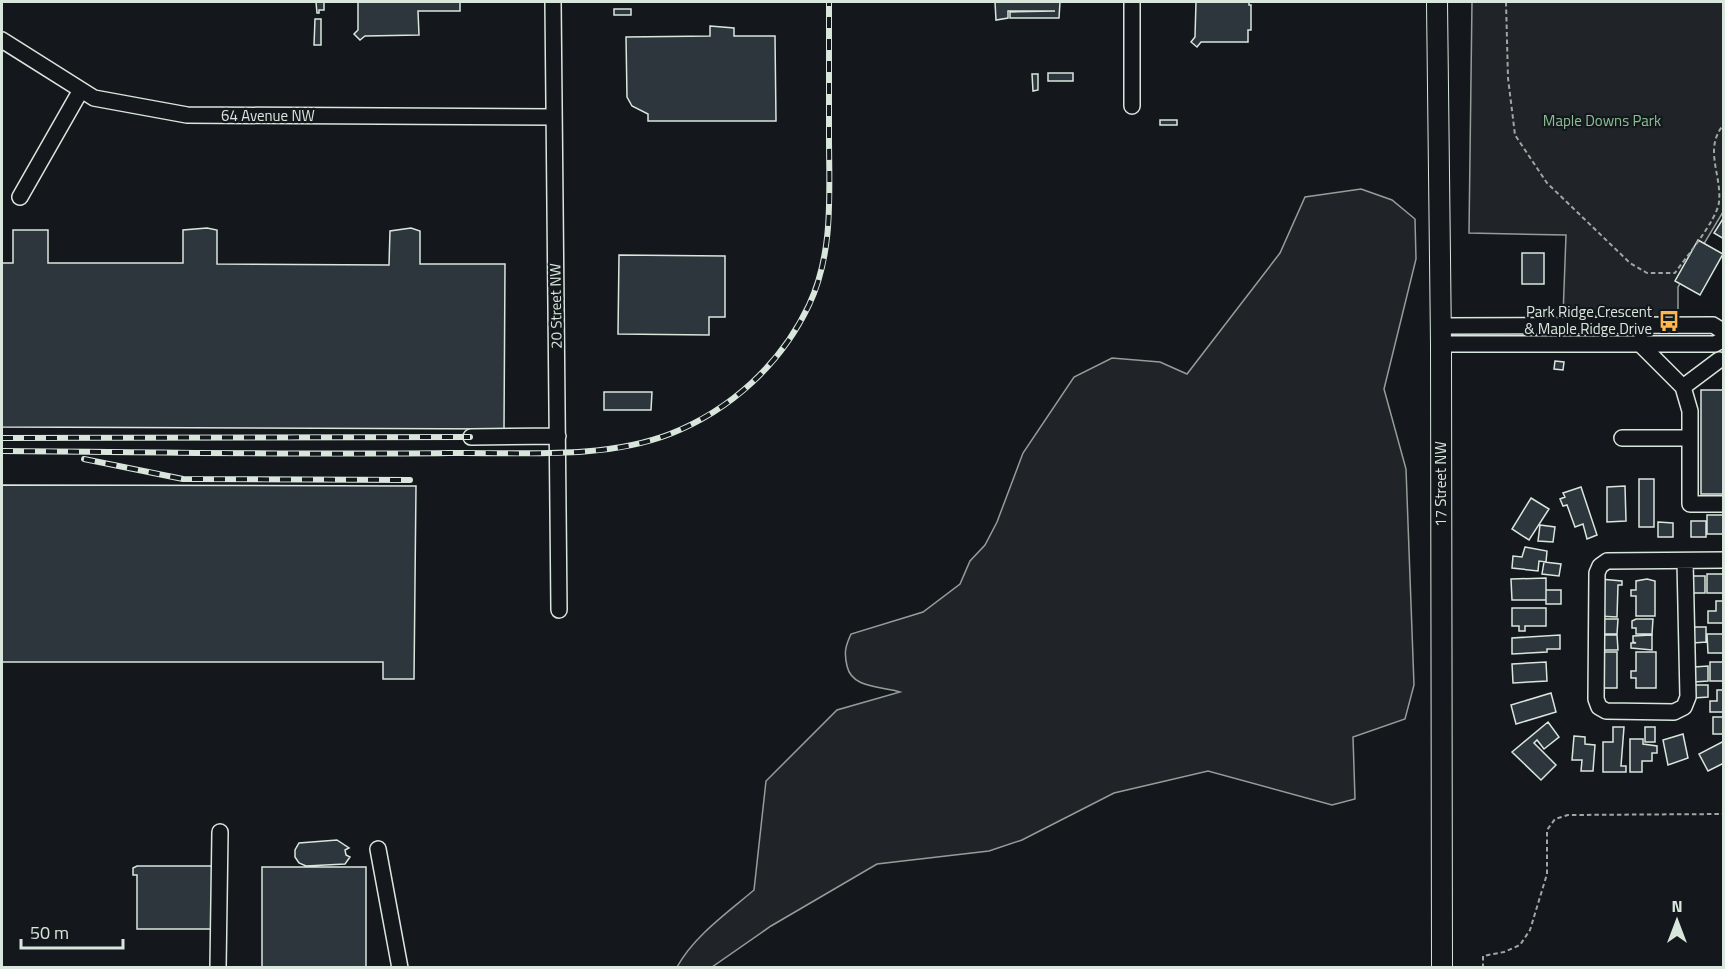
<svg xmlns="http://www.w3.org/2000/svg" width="1725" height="969" font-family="'Titillium Web',sans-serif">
	<rect width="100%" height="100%" fill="#14181c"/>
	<!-- green -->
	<path fill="#202428" stroke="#939e99" stroke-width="1.5" d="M1472,2H1723V212L1678,287V317L1563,316L1566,235L1469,233Z
		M1361,189L1392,200L1415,219L1416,259L1384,389L1406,469L1414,685L1405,719L1353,737L1355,799L1332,805L1208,771L1114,793L1022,840L989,851L877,864L771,926L712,967H677C694,936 727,913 754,890L766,781L837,710L900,692C882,686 852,689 847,666C844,653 845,647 851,634L923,612L960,584L970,561L985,545L997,522L1023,453L1074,377L1112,358L1160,362L1187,374L1280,253L1305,197Z"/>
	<!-- building -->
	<path fill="#2c363c" stroke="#d8e6dc" stroke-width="1.5" d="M316,2H324V10H319V13H317Z
		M358,2H460V11H418L419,35L365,36L360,40L354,34L358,30Z
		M995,2H1060L1059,18H1010V12L1055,11H1008V18L996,20Z
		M1196,2H1249V5H1251V30H1248V42H1201L1197,47L1191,42L1195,37Z
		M614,9H631V15H614Z
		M315,19H321V45H314Z
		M710,26L734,28V36H775L776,121H648V114L632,106L627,97L626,37L710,36Z
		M1048,73H1073V81H1048Z
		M1032,74H1038V90L1033,91Z
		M1160,120H1177V125H1160Z
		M1724,217V239L1714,233Z
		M207,228L217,230V264L389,265L390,231L411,228L420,231V264H505L504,429L2,427V263H13V230H48V263H183V230Z
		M1698,240L1723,254L1700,295L1675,281Z
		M1522,253H1544V284H1522Z
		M619,255L725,256V317H709V335L618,334Z
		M1555,361L1564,362L1563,370L1554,369Z
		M1701,390H1724V494H1701Z
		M604,392H652L651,410H604Z
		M1639,479H1654V527H1639Z
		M2,485L416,486L414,679H383V662H2Z
		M1625,486L1626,521L1607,522V487Z
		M1581,487L1597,535L1587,539L1583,524L1575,527L1567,505L1563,506L1560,499L1565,497L1563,493Z
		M1531,498L1549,509L1529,540L1512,529Z
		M1707,515H1724V534H1707Z
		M1691,521H1706V537H1691Z
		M1658,522L1673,523V537H1658Z
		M1540,525L1555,527L1553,542L1538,541Z
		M1525,547L1547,551L1546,562L1539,561L1538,571L1512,568L1513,556L1522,557Z
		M1544,562L1561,564L1559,576L1542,574Z
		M1707,574H1724V593H1707Z
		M1691,576H1705V593H1691Z
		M1546,578V600H1512L1511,579Z
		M1600,579L1622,581V585H1618L1617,617L1598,616Z
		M1647,579L1655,581V616H1636V596H1631V590H1636V581Z
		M1546,590H1561V604H1546Z
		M1716,601H1724V623H1708V611H1716Z
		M1512,608H1546V626H1525V631H1519V626H1512Z
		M1601,619H1618L1617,634H1601Z
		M1636,619H1653L1652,634H1636V628H1632V621Z
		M1692,627H1706V642L1693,643Z
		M1707,634H1724V653H1708Z
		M1560,635V649H1547V652L1512,654V638Z
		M1601,635H1617L1618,650H1601Z
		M1652,635V650L1631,648V643H1636L1633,642V636Z
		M1598,652H1617V688H1598Z
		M1636,652H1656V688H1636V678H1631V671H1636Z
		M1546,662L1547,681L1513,683L1512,664Z
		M1710,662H1724V681H1710Z
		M1708,666V681L1694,682V667Z
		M1694,685H1708V697L1694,698Z
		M1717,690H1724V712H1710V701H1717Z
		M1551,693L1556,712L1516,724L1511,705Z
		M1713,717H1724V734H1713Z
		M1548,722L1559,737L1544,749L1537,740L1534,743L1556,765L1541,780L1512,752Z
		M1613,727H1624L1621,766H1626V772H1603V742H1613Z
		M1645,727H1655V742H1645Z
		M1683,734L1688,758L1668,765L1663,740Z
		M1574,736L1585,737V744L1595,745L1593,771H1581L1582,760H1572Z
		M1630,739H1643V744L1657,746V753H1652V761H1642V772H1630Z
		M1724,741V763L1708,771L1699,754Z
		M337,840L349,848L345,850L346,855L350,857L345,864L306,866L299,863L295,857V850L299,843Z
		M137,866H213V929H137V875H133V868Z
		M262,867H366V968H262Z"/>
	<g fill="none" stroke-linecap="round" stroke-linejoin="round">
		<defs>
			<path id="minor" d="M553,2L559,610
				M1132,2V106
				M2,40L94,98L187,115L553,117
				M20,197L81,90
				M1441,326L1713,325L1724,332
				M1641,340L1642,346L1683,387L1690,411V504H1724
				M1441,344H1715L1724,339
				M1683,387L1719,360
				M471,437L558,436
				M1622,438H1690
				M1685,561L1688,697L1684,707L1674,712L1606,711L1599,707L1596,699L1597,573L1600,566L1607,561L1724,560
				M378,849L400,968
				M218,968L220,832"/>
			<path id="major" d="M1437,2L1441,344L1442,968"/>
		</defs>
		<!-- minor casing -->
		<use href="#minor" stroke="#d8e6dc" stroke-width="18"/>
		<!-- major casing -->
		<use href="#major" stroke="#d8e6dc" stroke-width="22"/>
		<!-- path -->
		<path stroke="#9da8a2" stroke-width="2" stroke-dasharray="4.5 3" stroke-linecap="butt" d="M1506,2L1508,78L1515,135L1547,183L1630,263L1647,273H1675C1686,257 1717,220 1719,202C1722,174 1703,149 1724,124
			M1483,968V956L1504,952L1520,945L1530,930L1547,874V830L1555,819L1568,815L1724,814"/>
		<!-- minor -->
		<use href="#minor" stroke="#14181c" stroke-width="15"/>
		<!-- major -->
		<use href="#major" stroke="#14181c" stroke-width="20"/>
		<defs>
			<path id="rail" d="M2,438L470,437
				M2,451C151,452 300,455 449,453C521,452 602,460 670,434C731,410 781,364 809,305C834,252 829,193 829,137C829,92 829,47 829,2
				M84,459L183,479L410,480"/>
		</defs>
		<!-- rail casing -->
		<use href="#rail" stroke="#d8e6dc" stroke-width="6"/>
		<!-- rail -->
		<use href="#rail" stroke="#14181c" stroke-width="4" stroke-dasharray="11" stroke-linecap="butt"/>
	</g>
	<!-- icons -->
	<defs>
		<symbol id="bus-bare" viewBox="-9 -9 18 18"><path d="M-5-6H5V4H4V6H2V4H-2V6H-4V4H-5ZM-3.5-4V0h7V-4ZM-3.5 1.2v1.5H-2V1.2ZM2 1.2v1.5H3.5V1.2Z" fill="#ffb74d" stroke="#14181c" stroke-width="2.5" paint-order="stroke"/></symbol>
	</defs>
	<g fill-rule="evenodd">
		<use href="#bus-bare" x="1654" y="306" width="30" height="30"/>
	</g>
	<g text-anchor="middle" stroke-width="4.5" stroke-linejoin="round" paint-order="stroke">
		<!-- street labels -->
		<g font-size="15" fill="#d8e6dc" stroke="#14181c">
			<text x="268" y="121">64 Avenue NW</text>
			<text transform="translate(556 306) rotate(-91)" y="5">20 Street NW</text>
			<text transform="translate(1441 484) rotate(-90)" y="5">17 Street NW</text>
		</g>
		<!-- park labels -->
		<g font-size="15" fill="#8ac095" stroke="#14181c">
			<text x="1602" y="126">Maple Downs Park</text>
		</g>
		<!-- poi labels -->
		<g font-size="15" fill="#d8e6dc" stroke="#14181c" text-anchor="end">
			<text x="1652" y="317">Park Ridge Crescent<tspan x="1652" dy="17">&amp; Maple Ridge Drive</tspan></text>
		</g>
	</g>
	<!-- border -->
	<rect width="1725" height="969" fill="none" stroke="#d8e6dc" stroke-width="6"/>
	<!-- north arrow -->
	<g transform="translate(1677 921)" stroke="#14181c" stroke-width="4.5" paint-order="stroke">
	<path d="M0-4.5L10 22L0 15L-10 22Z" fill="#d8e6dc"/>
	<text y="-9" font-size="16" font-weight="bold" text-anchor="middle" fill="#d8e6dc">N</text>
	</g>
	<!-- scale -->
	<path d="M21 939v9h102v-9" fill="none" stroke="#d8e6dc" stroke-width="3"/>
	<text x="30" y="939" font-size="18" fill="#d8e6dc" stroke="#14181c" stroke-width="4.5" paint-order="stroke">50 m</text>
</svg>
